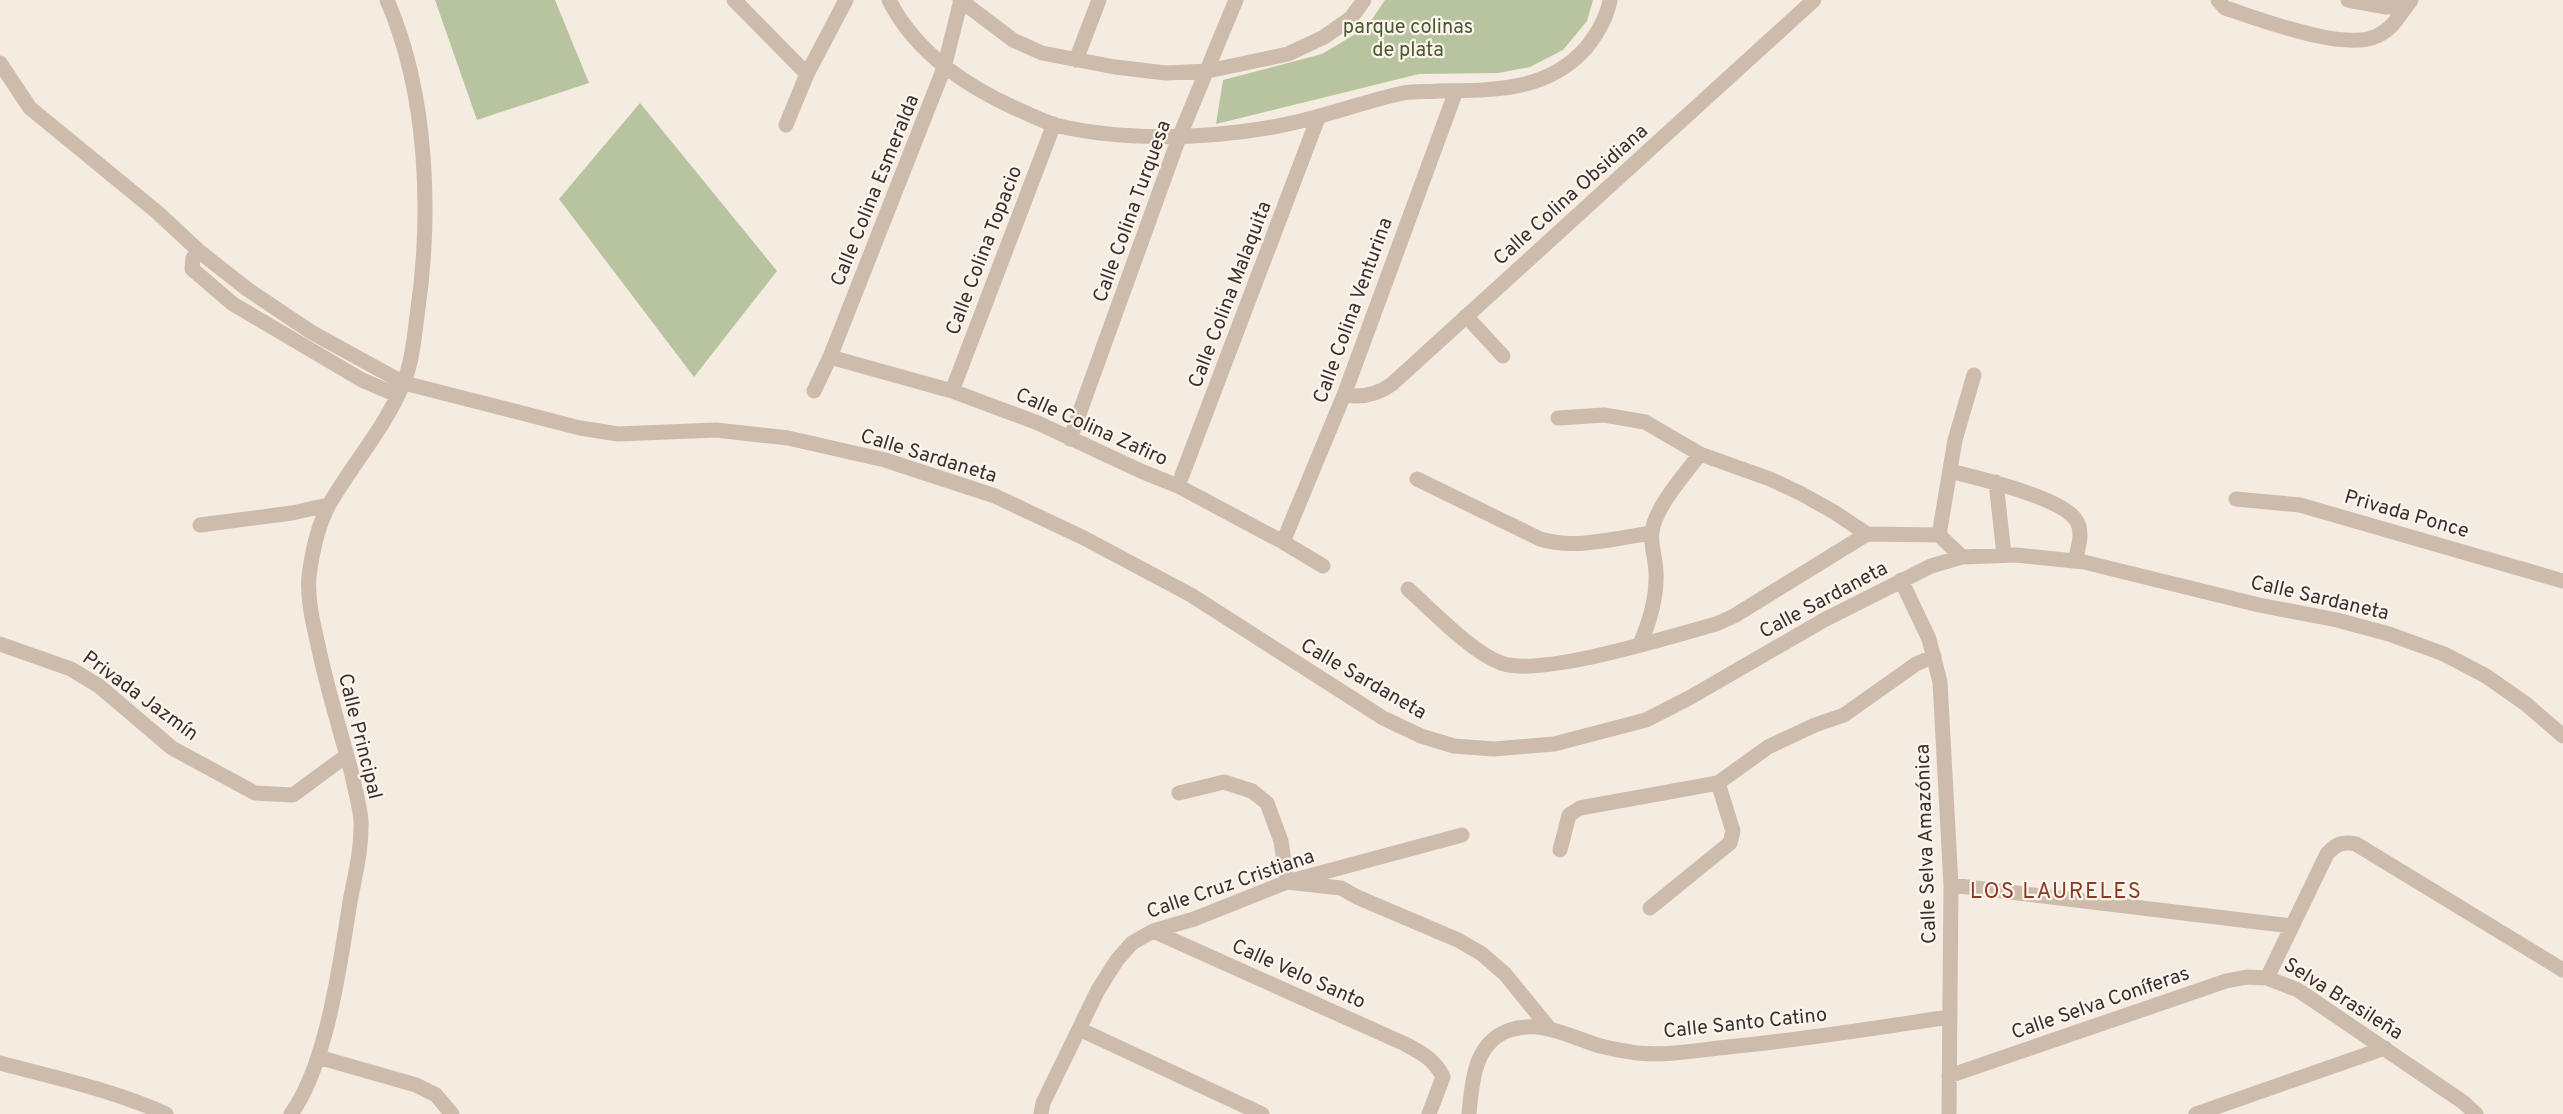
<svg xmlns="http://www.w3.org/2000/svg" width="2563" height="1114" font-family="Overpass,sans-serif">
	<rect width="100%" height="100%" fill="#f4ebe1"/>
	<!-- green -->
	<path fill="#b8c4a0" d="M435,0H555L589,83L477,120Z
		M1385,0H1593L1587,21L1563,50L1530,67L1498,73L1419,74L1216,124L1223,80L1322,54L1367,27Z
		M640,103L777,271L694,377L559,199Z"/>
	<g fill="none" stroke-linecap="round" stroke-linejoin="round">
		<!-- minor -->
		<path stroke="#cdbbac" stroke-width="15" d="M734,0L807,74
			M889,0C917,55 970,89 1026,113C1035,117 1045,122 1055,125C1120,141 1202,139 1267,128C1314,121 1357,103 1403,93C1415,91 1428,92 1439,91C1493,90 1547,92 1586,48C1597,34 1607,18 1610,0
			M960,0L1013,40L1042,53L1115,67L1166,73L1208,71L1288,54L1324,37L1351,18L1364,0
			M2218,0L2225,8C2260,19 2344,52 2377,36C2394,28 2400,14 2411,0
			M2348,0L2386,7L2406,6
			M1076,60L1099,0
			M0,63L30,108L157,212L200,252L247,289L311,332L404,383L580,428L618,434L716,430L788,438L885,460L995,496L1084,538L1191,595L1383,718L1421,736L1454,746L1494,749L1554,744L1646,720L1689,698L1824,620L1931,566L1962,557L2016,555L2084,562L2259,605L2337,620L2389,634L2444,654L2486,676L2526,704L2563,736
			M786,125L807,74L846,0
			M200,252L193,258L192,269L233,304L362,380L397,395
			M1466,316L1503,356
			M830,357L952,391L1038,423L1143,472L1178,486L1283,542L1323,566
			M814,391L830,357L944,68L961,0
			M952,391L1054,124
			M1344,395C1362,398 1377,395 1392,384L1814,0
			M1558,418L1604,415L1645,422L1700,454L1770,479L1800,493L1834,512L1867,534
			M1070,439L1180,135L1236,0
			M1950,471C1977,478 2061,497 2076,520C2084,532 2078,548 2075,561
			M1417,479L1540,539C1575,550 1616,538 1652,533
			M1996,482L2004,555
			M1178,486L1318,118
			M2236,499L2300,505L2563,581
			M200,525L292,513L328,505
			M1283,542L1344,395L1456,91
			M1962,557L1939,535L1955,440L1974,375
			M1901,580L1929,639L1940,682L1951,885L1949,1114
			M1408,589C1433,611 1471,652 1501,663C1540,678 1672,636 1716,624L1734,616L1867,534L1939,535
			M0,644L71,669L99,686L172,748L255,793L293,795L346,756
			M1640,644C1650,621 1657,598 1656,573C1656,559 1650,545 1652,532C1655,507 1685,474 1700,454
			M1179,793L1224,782L1252,791L1267,803L1281,841L1287,882L1341,888L1357,897L1458,940L1482,954L1505,974L1549,1028
			M1560,850L1569,815L1580,808L1718,783L1768,747L1815,725L1844,715L1916,664L1934,656
			M1951,885L2291,926
			M1650,908L1730,843L1733,831L1718,783
			M1153,931L1405,1044C1422,1053 1435,1060 1443,1077L1429,1114
			M2267,978L2327,854C2336,844 2343,841 2356,844L2563,970
			M1079,1029L1262,1114
			M318,1057L416,1085L436,1095L452,1114
			M0,1063C56,1078 113,1090 166,1114
			M1949,1076L2226,981L2247,977L2267,978L2298,990L2463,1102L2476,1114
			M291,1114C327,1064 340,964 350,902C355,875 362,849 361,821C360,806 355,790 352,775C341,732 327,689 318,645C313,623 307,599 309,576C312,553 318,524 330,503C353,463 385,428 403,384C412,363 414,339 417,316C432,215 428,94 387,0
			M1041,1114L1043,1103L1098,990L1117,960L1132,943L1153,931L1194,919L1287,882L1462,835
			M1469,1114C1472,1082 1474,1042 1510,1030C1541,1020 1569,1036 1597,1045C1610,1049 1625,1051 1638,1053C1668,1056 1698,1050 1728,1047C1802,1040 1875,1028 1949,1017
			M2196,1114L2385,1048"/>
	</g>
	<g text-anchor="middle" stroke-width="4.5" stroke-linejoin="round" paint-order="stroke">
		<!-- park labels -->
		<g font-size="20" fill="#4a5a2e" stroke="#fbf5ee">
			<text x="1408" y="33">parque colinas<tspan x="1408" dy="23">de plata</tspan></text>
		</g>
		<!-- street labels -->
		<g font-size="20" fill="#3b302b" stroke="#fbf5ee">
			<text transform="translate(874 190) rotate(-68)" y="7">Calle Colina Esmeralda</text>
			<text transform="translate(1570 194) rotate(-42)" y="7">Calle Colina Obsidiana</text>
			<text transform="translate(1131 211) rotate(-70)" y="7">Calle Colina Turquesa</text>
			<text transform="translate(983 250) rotate(-69)" y="7">Calle Colina Topacio</text>
			<text transform="translate(1229 294) rotate(-69)" y="7">Calle Colina Malaquita</text>
			<text transform="translate(1352 310) rotate(-70)" y="7">Calle Colina Venturina</text>
			<text transform="translate(1092 426) rotate(24)" y="7">Calle Colina Zafiro</text>
			<text transform="translate(929 455) rotate(17)" y="7">Calle Sardaneta</text>
			<text transform="translate(2407 513) rotate(16)" y="7">Privada Ponce</text>
			<text transform="translate(2320 597) rotate(13)" y="7">Calle Sardaneta</text>
			<text transform="translate(1823 599) rotate(-28)" y="7">Calle Sardaneta</text>
			<text transform="translate(1364 678) rotate(30)" y="7">Calle Sardaneta</text>
			<text transform="translate(141 695) rotate(36)" y="7">Privada Jazmín</text>
			<text transform="translate(361 736) rotate(76)" y="7">Calle Principal</text>
			<text transform="translate(1925 844) rotate(-92)" y="7">Calle Selva Amazónica</text>
			<text transform="translate(1230 883) rotate(-19)" y="7">Calle Cruz Cristiana</text>
			<text transform="translate(1299 973) rotate(24)" y="7">Calle Velo Santo</text>
			<text transform="translate(2344 998) rotate(32)" y="7">Selva Brasileña</text>
			<text transform="translate(2100 1002) rotate(-19)" y="7">Calle Selva Coníferas</text>
			<text transform="translate(1745 1022) rotate(-6)" y="7">Calle Santo Catino</text>
		</g>
		<!-- quarter labels -->
		<g font-size="22" letter-spacing="1.5" fill="#8c3b22" stroke="#fbf5ee">
			<text x="2056" y="898">LOS LAURELES</text>
		</g>
	</g>
</svg>
